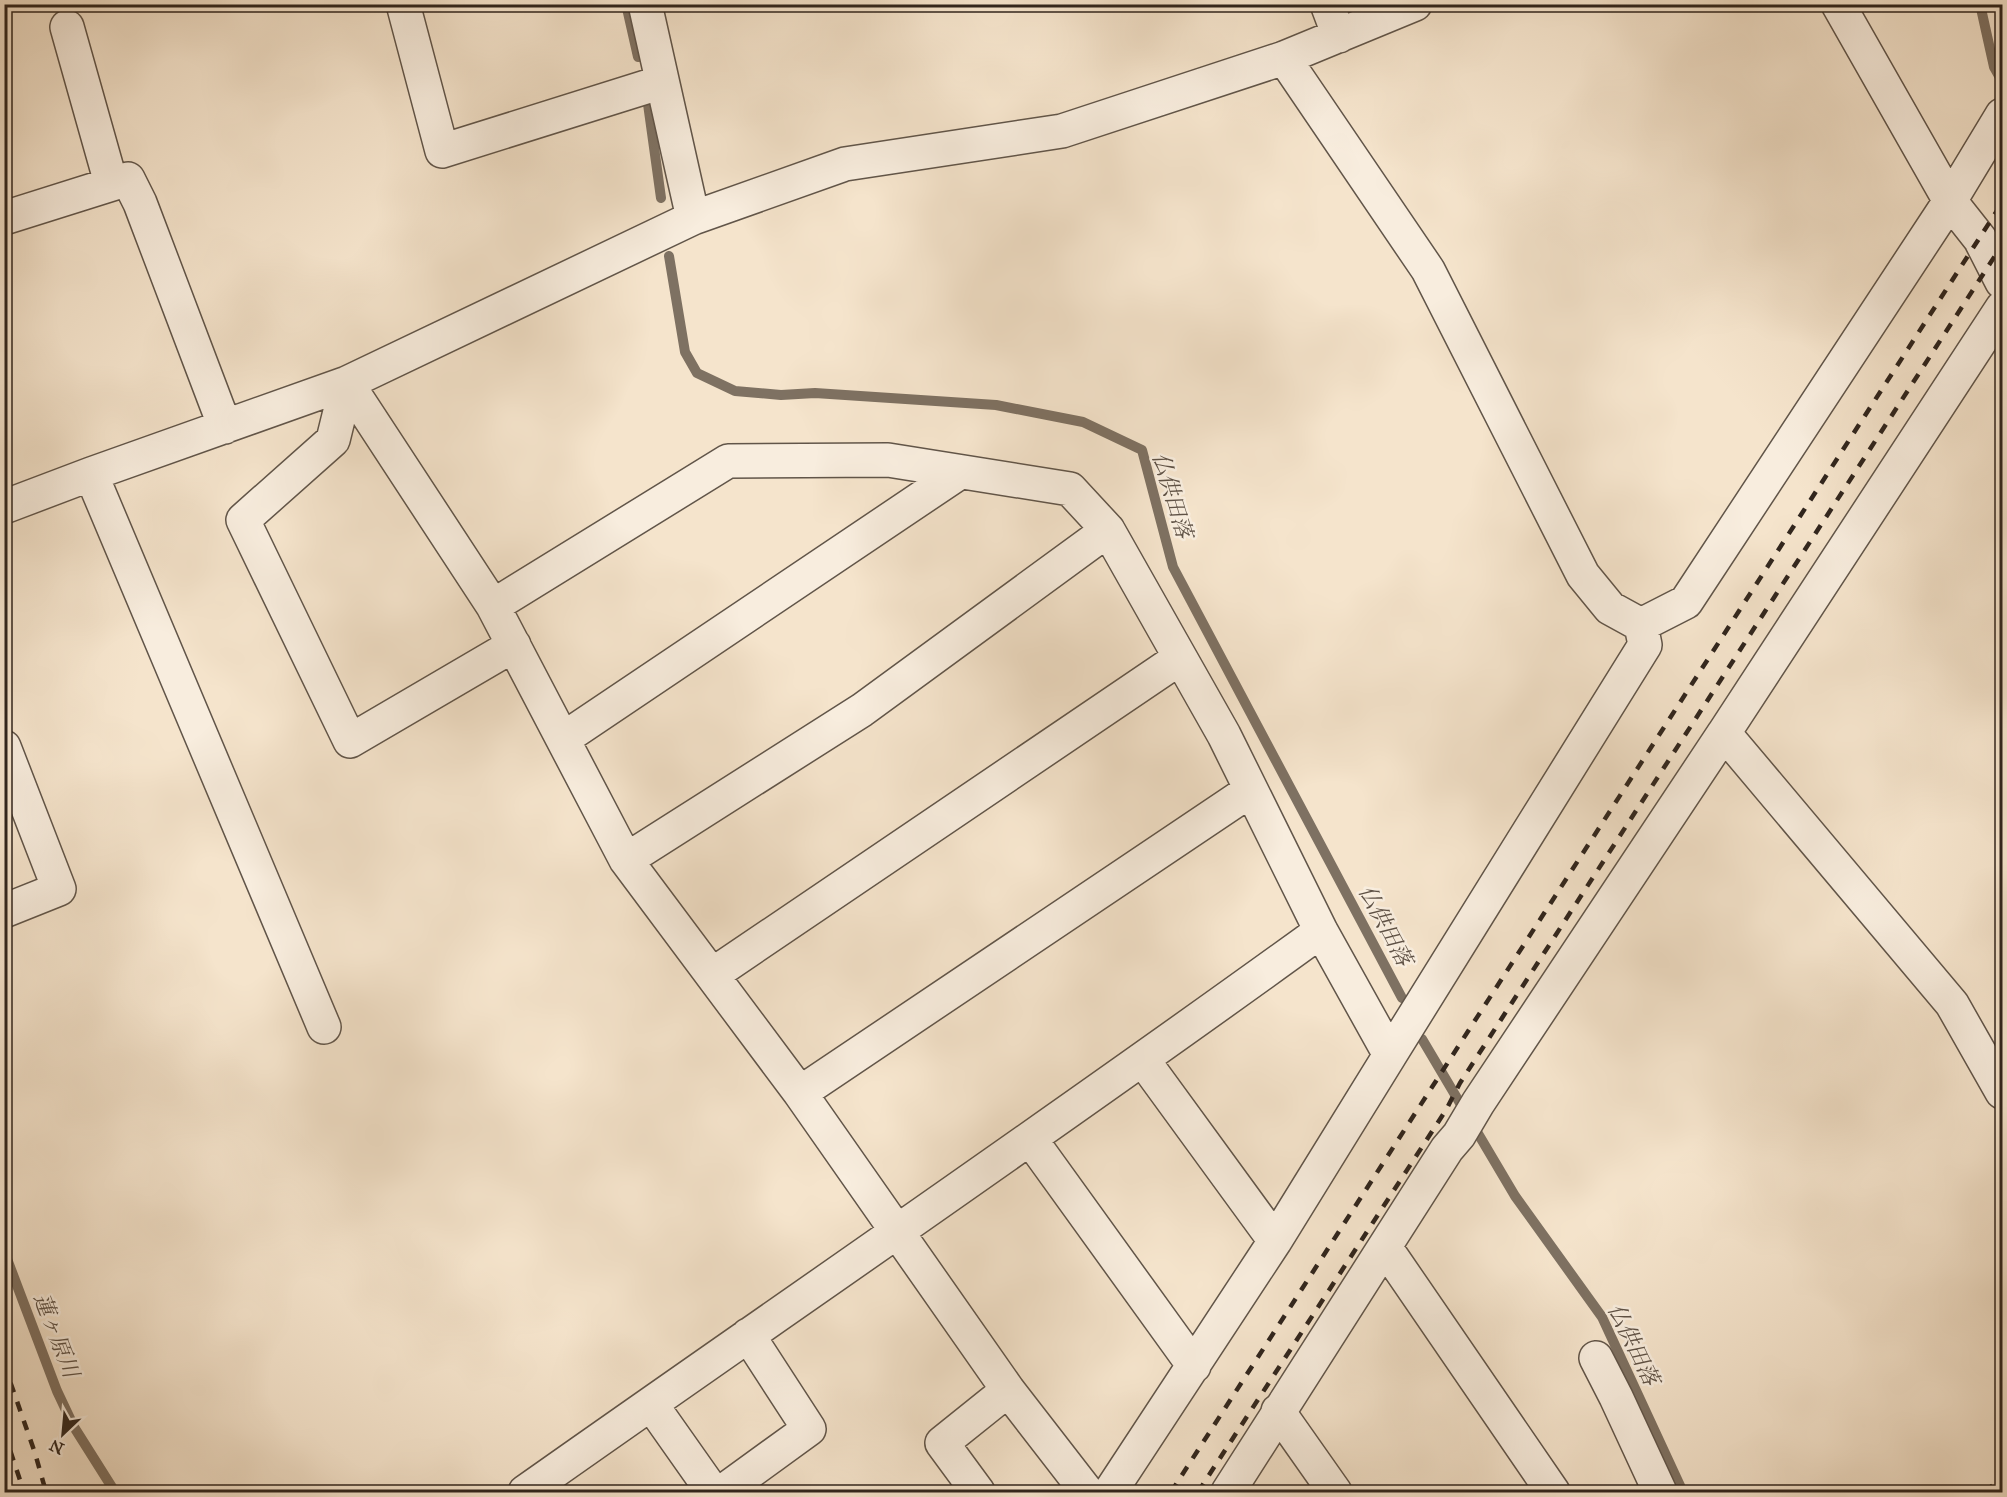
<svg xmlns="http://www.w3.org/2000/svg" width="2007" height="1497" font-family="'IM FELL Great Primer','Noto Serif JP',serif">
	<rect width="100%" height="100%" fill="#f5e4cc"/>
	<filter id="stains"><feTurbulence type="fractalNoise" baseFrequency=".00333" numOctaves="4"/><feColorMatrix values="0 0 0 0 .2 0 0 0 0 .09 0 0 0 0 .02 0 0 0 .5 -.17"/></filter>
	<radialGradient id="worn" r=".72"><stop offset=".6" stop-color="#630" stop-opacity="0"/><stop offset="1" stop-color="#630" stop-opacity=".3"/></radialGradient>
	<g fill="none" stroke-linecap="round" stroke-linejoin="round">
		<!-- stream -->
		<path stroke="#7e7162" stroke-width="10" d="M626,4L638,57
			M1980,4L1994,67L2002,81
			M648,104L661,198
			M669,256L685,352L697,373L735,391L781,395L815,393L996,405L1083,422L1142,450L1173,567L1402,998
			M1422,1039L1515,1196L1602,1317L1683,1492
			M4,1251L57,1391L74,1427L115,1492"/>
		<defs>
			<path id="minor" d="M403,4L442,151L662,82
				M645,4L693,218
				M1327,4L1339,36
				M1838,4L1950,201L1980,239L2002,282
				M67,27L111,183
				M1284,58L1428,270L1583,575L1610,608L1641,625L1686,602L1950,201L2002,115
				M4,218L128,179L140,203L225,427
				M2002,308L1724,733L1952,1004L2002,1092
				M347,383L493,606L626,860L800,1093L1008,1390L1087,1492
				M347,383L333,440L243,520L350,741L514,645
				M91,474L324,1027
				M4,507L91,474L347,383L693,218L845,164L1062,131L1284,58L1415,4
				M493,606L728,461L888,460L1070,489L1108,530L1224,735L1321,931L1390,1055L1275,1241L1110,1492
				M563,739L960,472
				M4,747L59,889L4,911
				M626,860L862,710L1108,530
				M712,975L1180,658
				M1390,1055L1645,645L1641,625
				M1143,1060L1275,1241
				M800,1093L1251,790
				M1031,1140L1194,1366
				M1385,1247L1553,1492
				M1596,1358L1616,1397L1660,1492
				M651,1404L713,1492
				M1278,1411L1335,1492
				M525,1492C790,1305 1058,1122 1321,931
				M722,1492L809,1429L748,1335
				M978,1492L942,1443L1008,1390
				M1228,1492L1447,1149L1459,1135L1478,1103L1724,733"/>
		</defs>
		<!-- minor casing -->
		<use href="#minor" stroke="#615549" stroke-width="36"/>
		<!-- minor -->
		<use href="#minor" stroke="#f8edde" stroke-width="33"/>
		<!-- rail -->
		<path stroke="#30251d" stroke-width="4.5" stroke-dasharray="10 10" stroke-linecap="butt" d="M4,1364L35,1453L46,1492
			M4,1432L24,1492
			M1171,1492L2002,203
			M1198,1492L1446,1110L1460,1083L2002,245
			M1985,1492L2002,1477"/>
	</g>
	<g text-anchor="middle" stroke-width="5" stroke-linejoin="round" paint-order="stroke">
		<!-- water labels -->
		<g font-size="22" font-style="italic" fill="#5e5145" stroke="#f8edde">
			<text transform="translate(1173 495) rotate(73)" y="8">仏供田落</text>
			<text transform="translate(1386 925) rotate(62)" y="8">仏供田落</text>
			<text transform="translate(57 1335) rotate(69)" y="8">蓮ヶ原川</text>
			<text transform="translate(1634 1344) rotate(64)" y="8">仏供田落</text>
		</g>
	</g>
	<!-- margin -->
	<rect width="2007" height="1497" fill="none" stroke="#f5e4cc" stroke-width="24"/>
	<rect x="6" y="6" width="1995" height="1485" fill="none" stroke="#30251d" stroke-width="3"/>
	<rect x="12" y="12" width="1983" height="1473" fill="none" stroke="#30251d" stroke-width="1.5"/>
	<!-- north arrow -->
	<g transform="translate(63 1434) rotate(206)" stroke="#f8edde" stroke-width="4.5" paint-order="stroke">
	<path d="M0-4.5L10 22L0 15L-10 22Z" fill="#30251d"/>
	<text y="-9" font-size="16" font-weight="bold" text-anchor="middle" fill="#30251d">N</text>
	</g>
	<rect width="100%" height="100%" filter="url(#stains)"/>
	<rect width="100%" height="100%" fill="url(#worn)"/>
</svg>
